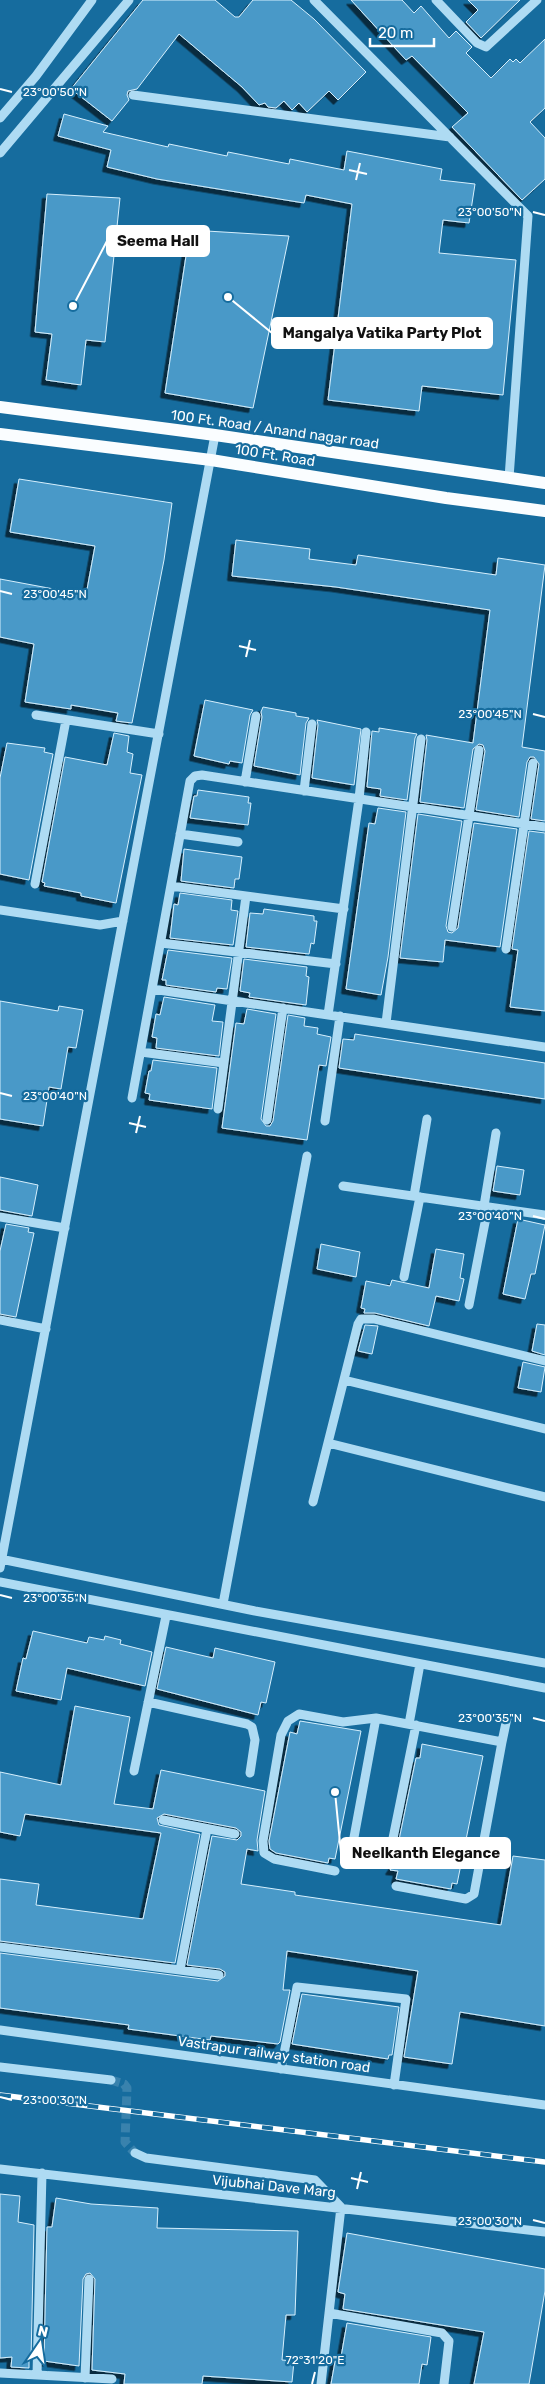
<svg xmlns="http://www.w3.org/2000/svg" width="545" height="2384" font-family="Rubik,sans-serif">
	<defs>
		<filter id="shadow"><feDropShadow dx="-4.5" dy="4.5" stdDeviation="0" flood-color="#0009"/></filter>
	</defs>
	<rect width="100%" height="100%" fill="#166c9e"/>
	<!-- building -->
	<path fill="#4899c8" stroke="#d6effd" filter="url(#shadow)" d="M143,0H215L235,17H239L253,0H291L314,19L366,72L338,100L329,91L307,112L299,103L292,110L284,101L276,108L268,107L265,103L259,105L242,87L179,34L137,89L128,91L127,95L129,100L112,121L71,89Z
		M351,0H402L414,13L421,6L449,38L456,31L472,47L466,53L491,78L510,59L513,62L516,59L520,63L545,39V108L530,122L545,138V179L522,200L452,127L468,113L412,56L406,60Z
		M468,0H520L481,38L466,22L478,10Z
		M64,114L108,126L103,132L168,147L169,144L227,156L228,152L289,164L290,159L344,170L347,151L442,169L440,180L475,184L469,223L443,220L439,253L516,260L503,395L422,386L419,411L328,400L352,204L306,195L304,203L157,179L107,167L111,150L58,136Z
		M47,194L120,198L105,342L86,340L81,385L46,380L52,334L35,332Z
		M190,230L289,236L253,408L165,393Z
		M19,479L172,503L164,560L132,723L116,721L118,713L71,705V709L25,702L34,644L0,637V579L86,595L95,546L10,532Z
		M236,540L310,549L309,559L356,565L358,555L496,575L498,558L545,565L522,747L545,751V821L531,819L539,764L534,757H530L527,762L519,817L476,810L485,751L483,745L479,744L473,749L464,808L420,802L427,740L426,735L473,743L490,610L336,587L232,576Z
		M205,700L253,710L250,715L242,763L230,761L229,764L194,756Z
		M263,707L296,713V716L309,718L306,723L300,775L254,766L262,717L261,712Z
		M317,720L361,729L354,785L312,778L318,725Z
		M379,728L417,734L415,738L407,800L380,796L381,789L367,787L372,731L379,732Z
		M114,733L129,736L127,752L133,754L130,773L142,775L116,903L81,896V893L44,886L45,883L42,882L65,757L107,765Z
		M7,743L45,748L44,752L53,754L29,880L0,874V778Z
		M198,790L249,797L248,803H251L248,825L190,818L194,796H197Z
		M378,808L406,812L388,957L381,995L346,989L369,823L375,824Z
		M418,814L462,821L446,926L448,932L452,933L458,928L474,823L517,829L500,947L445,940L443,962L400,958Z
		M529,831L545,833V1011L510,1007L518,950L512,949Z
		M184,849L242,857L239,879H235L234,888L181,881Z
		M180,893L232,900L231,910L238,911L233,945L170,938L174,904L178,905Z
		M264,909L314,916V921H317L314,944L311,943L309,954L246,947L250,913L263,914Z
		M168,950L232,958L227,989L217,988L216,992L166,985V980H162Z
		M244,959L307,967L306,976L309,977L306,1005L249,997L250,993L240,991Z
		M164,997L215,1005L212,1021L223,1022L219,1056L156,1048L157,1038L152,1037L156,1014L160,1015Z
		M0,1001L58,1011L59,1006L83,1010L76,1048L68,1047L61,1089L49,1087L43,1126L0,1119Z
		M247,1009L276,1014L261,1119L266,1126H270L273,1121L288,1015L305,1018L304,1026L318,1028L317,1034L331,1037L326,1066L319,1065L307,1140L222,1128L236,1023L244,1024Z
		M355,1034L545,1063V1099L339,1068L343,1039L354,1040Z
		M153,1060L217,1068L212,1109L149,1100L150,1094L145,1093L149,1071H151Z
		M497,1166L524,1170L520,1195L493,1191Z
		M0,1177L38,1185L32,1216L0,1210Z
		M518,1219L545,1225L535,1274H531L525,1299L503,1294Z
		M6,1224L29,1228L28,1232L34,1233L16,1317L0,1314V1251Z
		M321,1244L360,1252L356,1277L317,1269Z
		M436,1249L464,1254L460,1278L464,1279L459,1301L436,1296L429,1326L375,1313H364L365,1309L361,1308L366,1281L390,1286L392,1280L429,1288Z
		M537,1324L545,1325V1355L532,1351Z
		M365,1325L378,1326L372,1354L358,1351Z
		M523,1362L545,1367L541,1392L518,1388Z
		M33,1631L87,1643L89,1637L104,1640L105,1636L121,1640L120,1644L152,1652L145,1686L67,1668L61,1700L16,1691L23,1658L26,1659Z
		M166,1647L213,1658L215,1648L275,1662L266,1703L261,1702L258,1715L157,1689Z
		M75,1706L130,1717L114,1804L153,1809L161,1770L265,1791L257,1840L258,1851L247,1849L241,1884L295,1892V1895L501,1925L513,1856L545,1860V2026L460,2012L452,2064L404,2057L418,1971L287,1951L283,1990H290L280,2042L278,2044L211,2036L210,2040L158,2033L128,2029L129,2025L0,2008V1953L218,1981L225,1976V1972L220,1969L187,1965L212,1836L237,1840L241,1836V1832L236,1828L164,1814L157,1818L159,1825L200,1834L175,1963L0,1941V1879L39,1884L36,1905L143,1919L161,1833L25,1814L20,1836L0,1832V1772L61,1785Z
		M300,1721L361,1731L335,1859L329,1858L328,1863L276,1853L270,1849L269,1841L290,1732L297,1734Z
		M422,1744L483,1756L457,1884L452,1883L451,1889L396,1879L398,1871L390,1870L394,1864L416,1758H420Z
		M302,1994L399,2007L392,2055H389L388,2059L292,2044Z
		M0,2194L20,2196L18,2222L34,2225L31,2359H29V2368L11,2367L12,2357L0,2358Z
		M56,2198L91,2204L158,2208L157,2228L298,2231L295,2315H286L282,2360L294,2361L292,2382L203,2376L202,2384H124L125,2374L92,2370L95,2279L90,2273L86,2274L83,2279L79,2366L44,2361L47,2227H52Z
		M347,2233L545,2269V2291L529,2384H474L484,2332L343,2309L345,2294L338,2292Z
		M347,2323L431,2337L427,2365L422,2364L419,2384H331L336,2356L341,2357Z"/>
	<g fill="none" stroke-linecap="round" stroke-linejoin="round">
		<!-- minor-tunnel -->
		<path stroke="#3982ad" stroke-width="9" stroke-dasharray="9 4.5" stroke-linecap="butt" d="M111,2080L124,2084L127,2088L125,2142L135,2153"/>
		<!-- minor -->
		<path stroke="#aedbf3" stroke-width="9" d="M314,0L528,216L509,478
			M436,0L477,43L486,47L537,0
			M133,95L450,137
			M0,118L36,76L92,0
			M0,153L129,0
			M36,715L159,734
			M245,782L256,716
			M304,791L312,724
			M180,834L238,842
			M35,884L66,720
			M171,886L344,909
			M0,910L100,925L123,921
			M452,927L479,750
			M161,943L336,964
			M506,949L533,763
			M152,989L545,1047
			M328,1015L359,799L366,732
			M386,1023L421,739
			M141,1052L224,1063
			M132,1098L190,781L195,776L202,775L545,827
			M218,1109L246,896
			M267,1120L283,1008
			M325,1121L340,1016
			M343,1186L545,1215
			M414,1196L427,1119
			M484,1206L496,1133
			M0,1217L65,1228
			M404,1277L420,1197
			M469,1305L488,1207
			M0,1320L46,1329
			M344,1380L545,1429
			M328,1443L545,1497
			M313,1502L358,1324L361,1319H374L545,1361
			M0,1559L255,1611L545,1663
			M0,1568L215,435
			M0,1582L545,1688
			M223,1604L307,1156
			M148,1702L247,1724L252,1727L255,1740L250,1773
			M409,1724L420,1664
			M134,1771L166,1616
			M163,1820L235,1834
			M350,1859L376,1718
			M388,1863L416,1725
			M335,1871L274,1859L264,1853L263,1841L281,1735L288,1721L299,1714L343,1722L376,1718L502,1742L507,1718
			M396,1886L466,1899L474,1894L502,1742
			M0,1947L219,1975
			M180,1970L207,1829
			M0,2030L545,2105
			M0,2067L111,2080
			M281,2069L297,1987L406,1999L394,2085
			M135,2153L146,2158L315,2180L341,2207L321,2384
			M0,2169L545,2232
			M329,2313L442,2333L449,2341L444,2384
			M0,2373L112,2379
			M37,2375L42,2173
			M85,2378L89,2279"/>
		<!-- major -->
		<path stroke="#fafdff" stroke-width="12" d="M0,407L215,435L545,483
			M0,434L211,460L446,498L545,511"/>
		<defs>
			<path id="rail" d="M0,2095L545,2162"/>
		</defs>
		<!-- rail casing -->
		<use href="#rail" stroke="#fff" stroke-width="5.5"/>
		<!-- rail -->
		<use href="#rail" stroke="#166c9e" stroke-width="4" stroke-dasharray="11" stroke-linecap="butt"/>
	</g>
	<!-- ticks -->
	<path fill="none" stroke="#fff" stroke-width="2" d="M0,89L12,92M349,170L367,174M356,180L360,163M533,212L545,215M0,591L12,594M239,646L256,650M246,657L250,640M533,714L545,717M0,1093L12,1096M129,1123L146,1127M136,1133L140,1116M533,1216L545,1219M0,1595L12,1598M533,1718L545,1721M0,2097L12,2100M351,2178L368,2182M357,2189L361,2172M533,2220L545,2223M312,2384L315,2372"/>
	<g text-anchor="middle" stroke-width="4.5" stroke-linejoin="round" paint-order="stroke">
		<!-- street labels -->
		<g font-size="14" fill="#fff" stroke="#166c9e">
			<text transform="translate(275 429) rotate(8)" y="5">100 Ft. Road / Anand nagar road</text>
			<text transform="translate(275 455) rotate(9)" y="5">100 Ft. Road</text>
			<text transform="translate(274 2054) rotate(8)" y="5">Vastrapur railway station road</text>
			<text transform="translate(274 2186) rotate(6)" y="5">Vijubhai Dave Marg</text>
		</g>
	</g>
	<g font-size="12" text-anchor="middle" fill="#fff" stroke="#166c9e" stroke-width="4.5" stroke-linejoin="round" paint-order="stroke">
		<text x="55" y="96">23°00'50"N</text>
		<text x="490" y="216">23°00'50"N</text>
		<text x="55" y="598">23°00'45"N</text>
		<text x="490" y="718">23°00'45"N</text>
		<text x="55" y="1100">23°00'40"N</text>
		<text x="490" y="1220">23°00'40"N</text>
		<text x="55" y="1602">23°00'35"N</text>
		<text x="490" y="1722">23°00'35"N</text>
		<text x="55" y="2104">23°00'30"N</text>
		<text x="490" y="2225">23°00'30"N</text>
		<text x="315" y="2364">72°31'20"E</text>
	</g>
	<!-- callouts -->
	<path fill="none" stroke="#fff" stroke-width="2" d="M73 306L107 241M228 297L272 333M335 1792L341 1853"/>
	<g fill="#fff" stroke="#166c9e" stroke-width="2">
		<circle cx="73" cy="306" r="5"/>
		<circle cx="228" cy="297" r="5"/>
		<circle cx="335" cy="1792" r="5"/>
	</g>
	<g fill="#fff" stroke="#fff" stroke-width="2">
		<rect x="107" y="226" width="102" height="30" rx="5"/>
		<rect x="272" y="318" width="220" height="30" rx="5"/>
		<rect x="341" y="1838" width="169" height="30" rx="5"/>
	</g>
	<g font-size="15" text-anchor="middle" font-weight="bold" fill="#111">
		<text x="158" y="246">Seema Hall</text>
		<text x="382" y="338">Mangalya Vatika Party Plot</text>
		<text x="426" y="1858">Neelkanth Elegance</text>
	</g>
	<!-- north arrow -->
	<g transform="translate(40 2344) rotate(13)" stroke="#166c9e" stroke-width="4" paint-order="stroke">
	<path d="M0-4L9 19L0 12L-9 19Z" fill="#ffffff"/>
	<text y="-8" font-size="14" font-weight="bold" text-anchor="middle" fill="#ffffff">N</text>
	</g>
	<!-- scale -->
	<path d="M370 38v8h64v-8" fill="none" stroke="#ffffff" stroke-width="2.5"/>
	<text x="378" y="38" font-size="15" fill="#ffffff" stroke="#166c9e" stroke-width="4" paint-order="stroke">20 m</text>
</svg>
